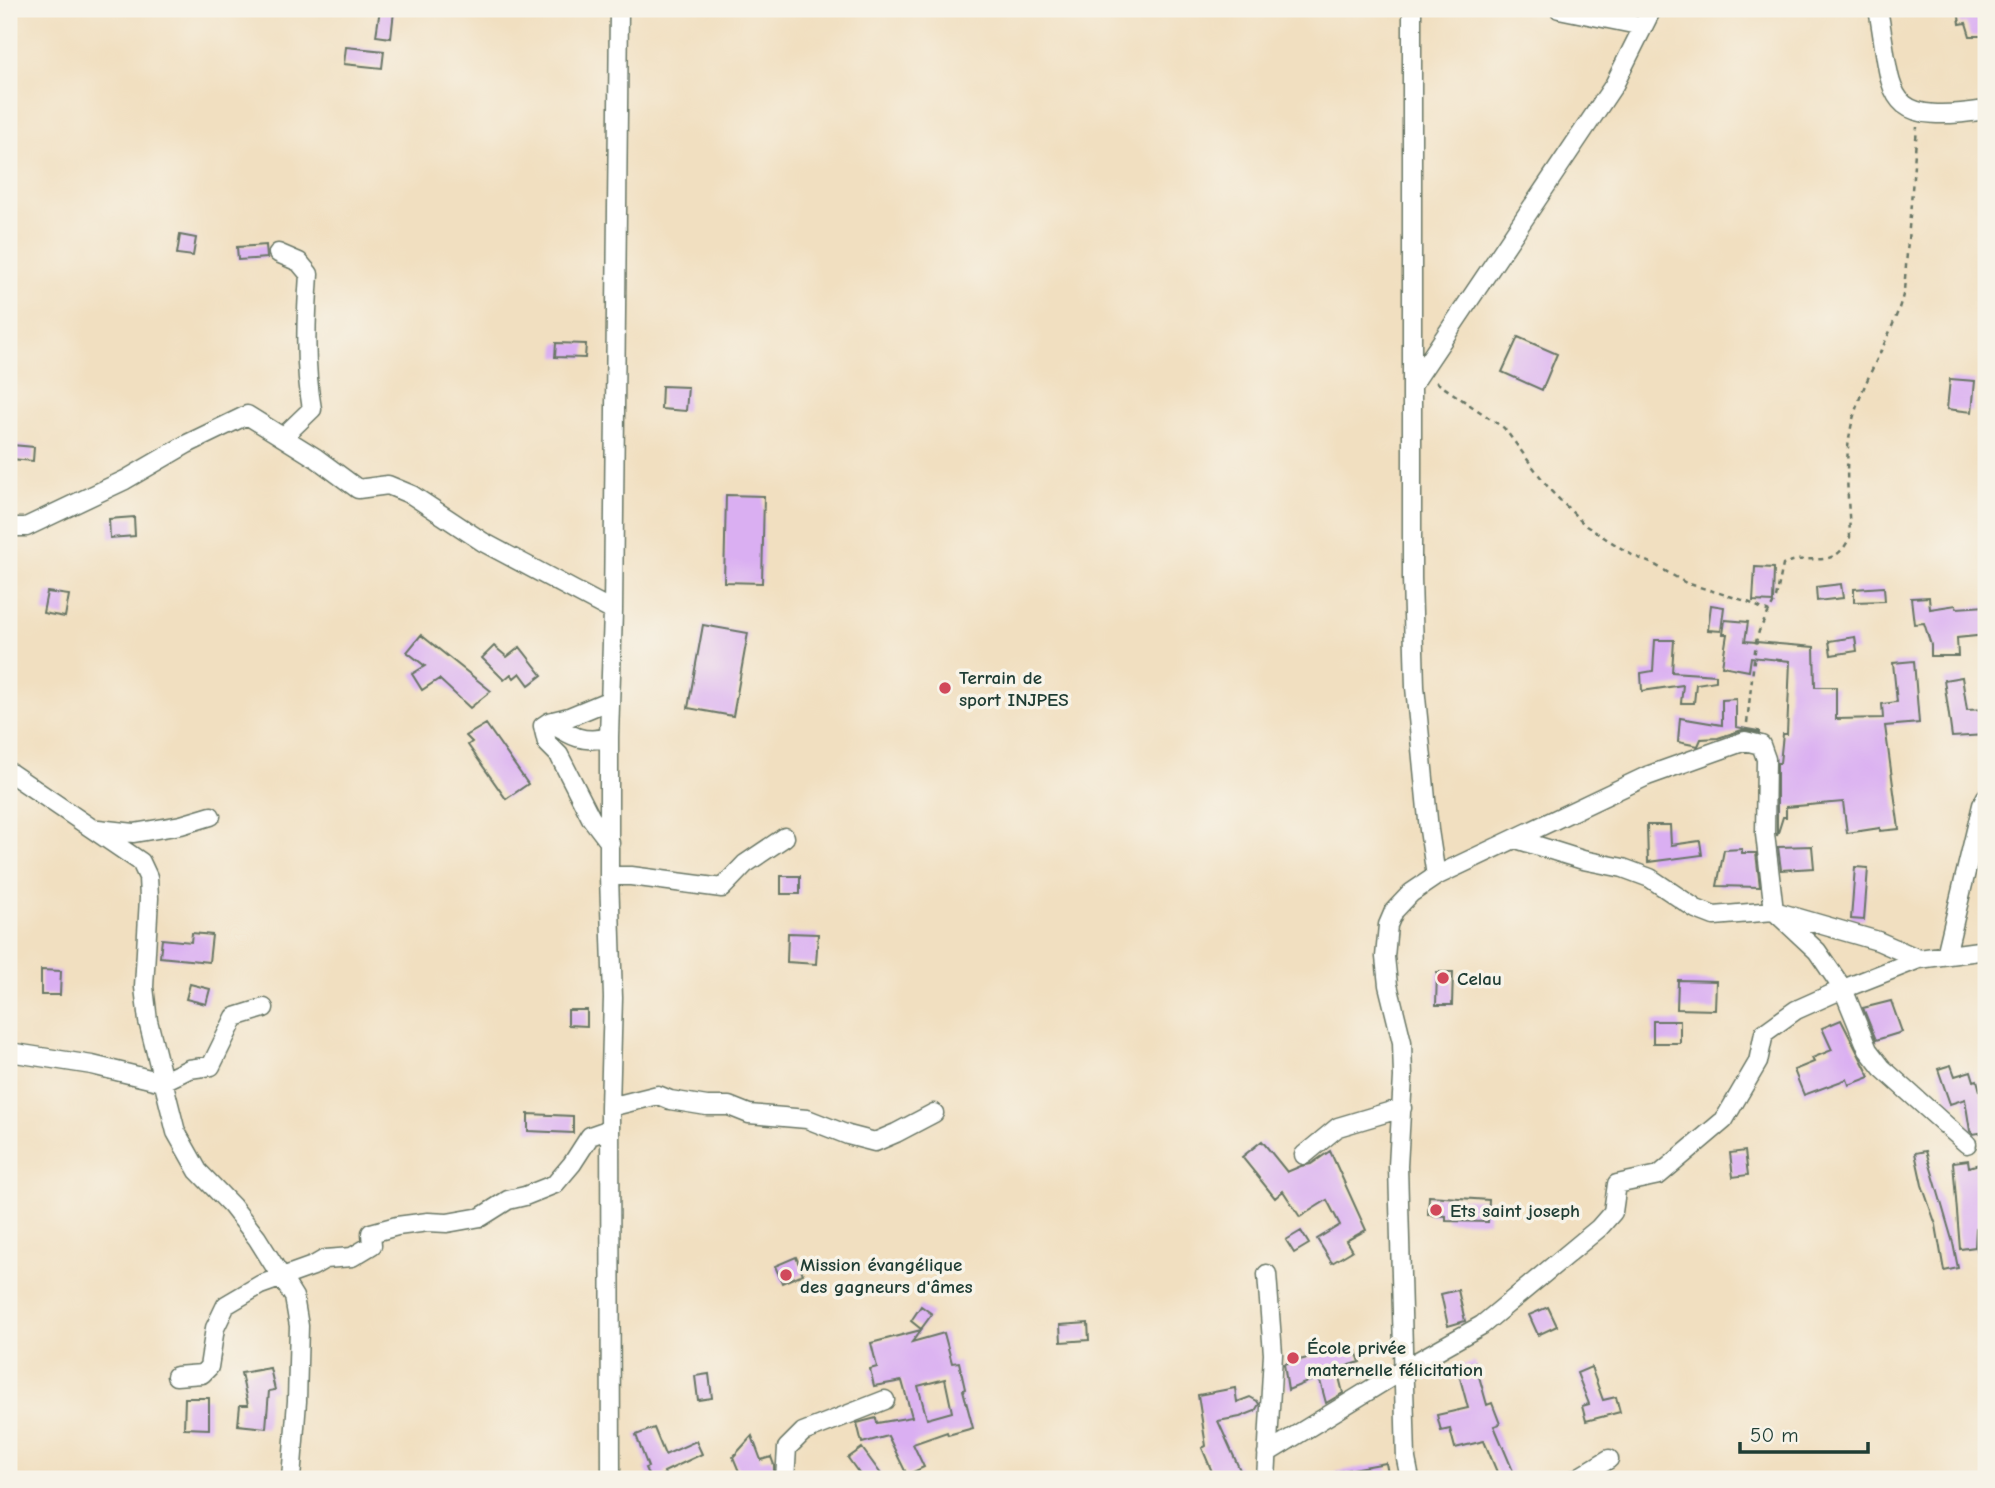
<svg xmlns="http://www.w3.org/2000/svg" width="1995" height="1488" font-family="'Comic Neue',sans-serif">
	<rect width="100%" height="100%" fill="#f7f3e8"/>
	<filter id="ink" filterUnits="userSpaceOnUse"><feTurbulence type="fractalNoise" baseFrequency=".0143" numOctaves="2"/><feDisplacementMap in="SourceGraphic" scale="14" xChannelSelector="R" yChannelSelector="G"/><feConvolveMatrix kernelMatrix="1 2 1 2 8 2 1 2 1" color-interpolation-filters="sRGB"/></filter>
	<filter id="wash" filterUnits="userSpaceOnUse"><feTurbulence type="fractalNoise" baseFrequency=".00686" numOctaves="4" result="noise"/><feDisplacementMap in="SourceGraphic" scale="28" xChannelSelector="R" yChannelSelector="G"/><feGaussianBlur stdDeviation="1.57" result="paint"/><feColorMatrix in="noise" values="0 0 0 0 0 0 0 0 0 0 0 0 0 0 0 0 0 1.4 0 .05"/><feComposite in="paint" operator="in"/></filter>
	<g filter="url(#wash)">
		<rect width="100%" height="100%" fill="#f1dfc0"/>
		<g id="blocks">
			<!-- building -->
			<path fill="#daaff2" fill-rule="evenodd" d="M380,9L394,11L391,38L376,36Z
				M1958,9H1986V36H1970L1966,23L1960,24Z
				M346,47L384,51L382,68L344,64Z
				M180,235L196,238L193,256L177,254Z
				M266,245L267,258L238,260L237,247Z
				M1518,337L1557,354L1542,390L1502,372Z
				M556,343L586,344L585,358L555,357Z
				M1950,379L1975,381L1972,412L1947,409Z
				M662,386L688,387L686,411L661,409Z
				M12,445L34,447L33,461L11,459Z
				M726,495L764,496L762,583L724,582Z
				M134,517L135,536L110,538L109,519Z
				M1755,567L1774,568L1773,602L1753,601Z
				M1841,584L1843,598L1817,601L1816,587Z
				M1884,587L1885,601L1854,602V589Z
				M47,592L69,595L65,617L43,613Z
				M1929,597L1930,609L1956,605L1957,608L1986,606V635L1957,638L1958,656H1931V645L1924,623L1914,624L1911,598Z
				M1711,605L1724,607L1721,631L1708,630Z
				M1725,620L1748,622L1745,641L1814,647L1815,687H1836V719L1883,718L1882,704L1897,702L1893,663L1914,661L1919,723L1885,726L1899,829L1880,831V828L1847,833L1843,802L1786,807V817H1783L1777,836V763H1780L1783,734H1787L1790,661L1751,657L1749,671L1722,666L1727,634H1723Z
				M703,625L748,633L733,716L688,708Z
				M421,635L491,691L470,708L439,679L422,690L412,674L425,666L407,652Z
				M1855,637L1857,651L1831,655L1829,641Z
				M1655,640H1674L1672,672L1716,675V681L1696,684L1694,703H1681L1683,685L1642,691L1641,673L1653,671Z
				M494,646L507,657L520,647L542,675L529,685L520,673L514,678L511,674L504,680L482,658Z
				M1962,677L1967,710L1986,709V735L1952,737L1944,680Z
				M1736,699V727L1759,731V733L1742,730L1718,738L1701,739L1698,746L1678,742L1680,718L1722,725V700Z
				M486,724L528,784L506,799L468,745L472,742L466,736Z
				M1647,825H1670L1671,845L1700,841L1702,855L1648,862Z
				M1812,846L1814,868L1781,870L1778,847Z
				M1742,849V853H1756L1760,887L1717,886L1724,850Z
				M1855,867L1868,868L1864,920L1851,919Z
				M781,876H800V894H781Z
				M192,933L212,935L209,962L160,957L162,939L191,942Z
				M788,933L818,934L816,964L787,962Z
				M41,970L61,971L60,995H41Z
				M1437,972H1453L1452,1005H1436Z
				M1678,980L1716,981L1715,1010L1677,1009Z
				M190,984L210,989L206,1004L186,999Z
				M1891,1001L1902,1032L1876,1040L1863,1008Z
				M568,1010H587V1026L568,1025Z
				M1841,1020L1870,1077L1849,1085L1847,1079L1804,1095L1794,1070L1814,1062L1812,1058L1832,1050L1822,1028Z
				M1653,1021H1680V1043H1653Z
				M1951,1065L1955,1076L1971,1071L1974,1081L1977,1080L1985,1109L1986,1132L1973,1134L1970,1131L1965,1099L1950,1104L1938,1069Z
				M528,1114L573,1116V1133L528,1131Z
				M1262,1141L1287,1172L1301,1166L1311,1164L1330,1151L1366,1230L1346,1241L1352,1251L1332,1263L1317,1239L1340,1225L1327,1200L1300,1217L1283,1191L1275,1198L1242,1157Z
				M1745,1151L1748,1175L1733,1177L1730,1153Z
				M1926,1151L1953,1243L1958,1268L1944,1271L1936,1225L1922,1185L1915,1153Z
				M1968,1160L1969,1167L1986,1162V1222L1976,1228L1975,1247L1960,1249L1953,1162Z
				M1429,1196L1489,1200L1488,1222L1446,1221V1216L1428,1215Z
				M1301,1231L1309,1244L1294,1253L1286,1240Z
				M796,1257L803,1274L782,1283L775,1266Z
				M1458,1290L1465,1321L1448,1326L1441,1294Z
				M921,1306L932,1314L921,1329L911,1321Z
				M1548,1307L1557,1326L1538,1335L1529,1315Z
				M1088,1323L1089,1340L1061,1342L1060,1325Z
				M921,1330L912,1342L944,1333L952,1363L959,1362L965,1389L963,1390L973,1428L948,1435L947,1432L913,1444L924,1467L907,1475L888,1436L862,1443L857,1423L876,1418L877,1423L912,1417L902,1381L874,1386L870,1369L877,1367L871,1343ZM945,1379L952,1412L927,1419L918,1386Z
				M1354,1346L1360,1362L1343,1367L1347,1374L1339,1377L1343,1393L1326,1403L1319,1377L1288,1390L1284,1364Z
				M1475,1362L1487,1405L1492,1403L1500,1424L1494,1426L1513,1471L1499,1477L1484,1441L1455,1448L1450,1429L1441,1431L1437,1415L1468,1408L1457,1367Z
				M1591,1367L1603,1400L1616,1397L1620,1412L1586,1421L1582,1406L1589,1404L1577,1373Z
				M270,1368L275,1390L269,1391L266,1428L238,1425L240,1405H248L241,1373Z
				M709,1374L712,1398L698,1400L695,1376Z
				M1235,1388L1237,1402L1250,1397L1257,1401L1259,1404L1255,1411L1240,1417L1218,1421L1244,1479H1215L1202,1448L1206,1446L1198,1395Z
				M185,1398H209V1429L184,1428Z
				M654,1428L665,1455L696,1441L702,1454L664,1472L665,1474L654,1479H650L645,1468L648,1467L636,1435Z
				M752,1436L761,1460L771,1457L774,1465V1479H742L733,1457Z
				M862,1448L881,1474L873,1479H863L848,1458Z
				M1386,1463L1389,1479H1337L1336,1472Z"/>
		</g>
	</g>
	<g filter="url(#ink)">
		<use href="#blocks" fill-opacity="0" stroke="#687665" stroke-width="2"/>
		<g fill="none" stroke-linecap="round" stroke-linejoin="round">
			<defs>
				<path id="street" d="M1412,9V578L1415,687L1429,830L1436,876
					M1559,9L1643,26
					M1878,9C1894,96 1880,126 1986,110
					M278,253L299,262L309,274C306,319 304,364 312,409L283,437
					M1413,384L1614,85L1652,9
					M9,527H26L125,480L187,444L247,415L316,458L358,489L388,485L412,495L483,542L613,611
					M549,722L569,717L610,700
					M609,737C583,744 571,736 549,722L543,726L547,743L559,755L591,818L610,843
					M9,772L141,862L148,877L149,898L144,987L148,1021L176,1132L198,1171L232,1206L257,1238L294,1297L299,1326L297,1401L291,1479
					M98,829L134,833L181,825L211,816
					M609,876H631L722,888L745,864L785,837
					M1946,955L1982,805L1986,797
					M9,1052L92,1065L162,1082L189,1069L211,1066L235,1017L264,1008
					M610,1107L658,1095L670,1100L707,1106H729L749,1114L807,1119L848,1135L875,1142L896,1133L934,1113
					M1967,1144L1882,1068L1868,1050L1843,989L1919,959L1986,950
					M1304,1155L1338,1127L1402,1108
					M1986,1233V1247
					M176,1376L202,1374L209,1367L215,1328L226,1305L260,1285L313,1266L325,1259L352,1257L372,1245L371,1233L397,1226L428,1222L447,1223L481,1217L508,1200L525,1196L555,1184L572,1164L590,1136L610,1129
					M1267,1453L1404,1369L1482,1325L1599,1228L1613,1212L1617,1184L1659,1175L1724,1120L1758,1062L1764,1033L1796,1010L1843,989L1817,951L1774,911L1714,916L1696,909L1650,878L1623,868L1583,860L1516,839
					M611,1479L610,1107L613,998L609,876V737L613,611L619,9
					M785,1479L787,1448L803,1432L885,1400
					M1266,1479L1273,1354L1267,1274
					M1410,1479L1406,1459L1398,1166L1403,1077L1402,1042L1388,985L1385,957L1388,925L1394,911L1411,893L1436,876L1647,776L1745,741L1761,745L1766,759L1765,834L1774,911L1878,941L1919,959
					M1576,1479L1609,1459"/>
			</defs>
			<!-- street casing -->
			<use href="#street" stroke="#687665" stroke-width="21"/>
			<!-- path -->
			<path stroke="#687665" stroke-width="2.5" stroke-dasharray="5 5" stroke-linecap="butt" d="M1436,382L1504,428L1551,491L1586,526L1632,555L1655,565L1686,583L1746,601L1769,612
				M1747,723L1756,642L1759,631L1776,598L1783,565C1808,550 1833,574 1850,537C1849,500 1843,460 1852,423C1863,377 1893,337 1904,291L1917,127"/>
			<!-- street -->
			<use href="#street" stroke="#fff" stroke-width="18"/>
		</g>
	</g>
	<!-- markers -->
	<g fill="#d1495b" stroke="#f7f3e8" stroke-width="2.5">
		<circle cx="945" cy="688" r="7"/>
		<circle cx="1443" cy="978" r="7"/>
		<circle cx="1436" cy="1210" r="7"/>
		<circle cx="786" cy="1275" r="7"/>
		<circle cx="1293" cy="1358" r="7"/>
	</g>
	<g text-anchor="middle" stroke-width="7" stroke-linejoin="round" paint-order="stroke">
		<!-- poi labels -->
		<g font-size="19" font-weight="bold" fill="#1f3d34" stroke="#f7f3e8" text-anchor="start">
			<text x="959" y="684">Terrain de<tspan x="959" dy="22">sport INJPES</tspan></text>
			<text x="1457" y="985">Celau</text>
			<text x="1450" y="1217">Ets saint joseph</text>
			<text x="800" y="1271">Mission évangélique<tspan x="800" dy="22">des gagneurs d'âmes</tspan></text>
			<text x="1307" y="1354">École privée<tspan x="1307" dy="22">maternelle félicitation</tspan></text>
		</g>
	</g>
	<!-- margin -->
	<rect width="1995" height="1488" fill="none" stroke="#f7f3e8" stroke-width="35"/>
	<!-- scale -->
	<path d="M1740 1442v10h128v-10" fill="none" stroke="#1f3d34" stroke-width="3.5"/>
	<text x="1750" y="1442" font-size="21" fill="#1f3d34" stroke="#f7f3e8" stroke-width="5" paint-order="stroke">50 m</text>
</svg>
